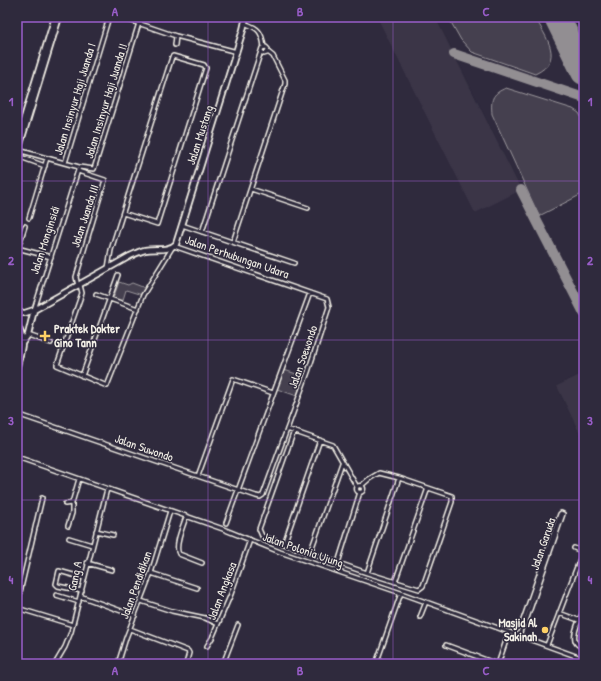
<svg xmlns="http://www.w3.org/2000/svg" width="601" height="681" font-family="'Patrick Hand',sans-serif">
	<rect width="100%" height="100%" fill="#2f2a3d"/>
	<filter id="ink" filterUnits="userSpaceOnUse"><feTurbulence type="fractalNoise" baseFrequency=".025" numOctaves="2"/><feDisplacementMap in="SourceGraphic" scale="8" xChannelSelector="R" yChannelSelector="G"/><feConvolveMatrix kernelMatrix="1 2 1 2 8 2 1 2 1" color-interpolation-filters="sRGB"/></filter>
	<g filter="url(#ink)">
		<!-- built -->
		<path fill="#3b3647" d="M377,17H435L521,190L475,213Z
			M584,373V442L557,386Z"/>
		<!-- green -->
		<path fill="#454050" stroke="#9c989c" d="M448,17H535C546,38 565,60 535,74L472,52L461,40Z
			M506,88L573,109L579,113L584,122V193L539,216L492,114C491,100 491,94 506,88Z
			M119,282L128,285L132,283L145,288L142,295L126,290L122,303L113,299Z
			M284,370L303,376L297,396L277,389Z"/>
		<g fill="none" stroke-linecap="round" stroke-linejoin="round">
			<!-- taxiway -->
			<path stroke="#928e92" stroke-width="10" d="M454,54L584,98
				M521,190L584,313"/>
			<!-- runway -->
			<path stroke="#928e92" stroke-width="26" d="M557,17L584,72"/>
			<defs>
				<path id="street" d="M120,17L176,36L237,52
					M244,23C258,28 262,31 264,47
					M175,45L176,36
					M17,121L22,126
					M18,150L79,167L94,169L139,23
					M23,158L45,166
					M65,163L109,17
					M251,189L308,208
					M29,218L47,158
					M182,225L294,263
					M202,232L262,48L266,47L268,49L267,53L264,54L262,52
					M233,242L285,84V80L273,56L268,52
					M17,248L51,257
					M18,248L25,226
					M108,268L111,250L172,57L173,56L204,65L206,68L157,224L123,213
					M80,285L82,293L57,365L107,386L143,295L172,248
					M78,286L76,277L105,180L78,171
					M96,294L138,309
					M34,310L79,167
					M28,335L51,343
					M82,376L118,275
					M17,414L256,496L260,497L263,495L308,372L329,307L327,299L324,298L174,246
					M287,429L333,445L357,487
					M294,431L259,529L262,536L284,544L320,440
					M17,457L223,529L280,552L401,593L584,659
					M198,476L233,379L273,393
					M356.5 489a3.5 3.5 0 1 1 7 0a3.5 3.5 0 1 1-7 0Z
					M361,486L369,479L379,473L399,478
					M65,504L72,503
					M186,517C183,526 174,546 179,554L202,563
					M226,523L310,293
					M68,526L72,513V503L79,479
					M96,531L113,535
					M69,538L92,545
					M284,544L367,573L419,589L423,586L452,502V496L399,478L367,573
					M574,548L584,552
					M310,553L342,463
					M87,563L112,570
					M338,563L360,492
					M151,573L197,588
					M395,582L428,488
					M82,591L58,586L56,584L59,571L84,578
					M56,595L79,602
					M80,596L135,616
					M141,601L172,611L205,618L218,624
					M17,605L42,498
					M17,608L73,625
					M584,610C580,619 565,645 584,647
					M559,613L584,622
					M420,617L426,602
					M522,627L525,624L563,514
					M130,629L188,651L189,653L186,664
					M519,635L522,627V623L560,514L561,513L563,514
					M446,645L497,664
					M547,645L583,551
					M207,646L212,638L231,594L250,540
					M17,659L30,664
					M55,664L65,647L71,632L107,489
					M118,664L126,638L151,573L170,511
					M223,664L238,625
					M376,664L401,593
					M498,664L509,632"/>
				<path id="secondary" d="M17,141L55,17
					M17,154L59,17
					M17,313H25L34,310L130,256C135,254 140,251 145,250C155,248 168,252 176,244L243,30L246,17
					M17,325C26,340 21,350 17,366
					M23,342L28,335L34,310"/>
			</defs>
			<!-- street casing -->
			<use href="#street" stroke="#f4f1e8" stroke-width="6"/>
			<!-- secondary casing -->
			<use href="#secondary" stroke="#f4f1e8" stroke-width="8"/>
			<!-- street -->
			<use href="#street" stroke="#2f2a3d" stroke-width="3"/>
			<!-- secondary -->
			<use href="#secondary" stroke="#2f2a3d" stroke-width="4.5"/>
		</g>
	</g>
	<!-- grid -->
	<path fill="none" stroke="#995dc9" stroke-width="1" stroke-opacity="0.55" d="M208,17V664M393,17V664M17,181H584M17,340H584M17,500H584"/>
	<!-- markers -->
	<g fill="#ffd166" stroke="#2f2a3d" stroke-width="1.5">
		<path d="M43 330h4v4h4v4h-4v4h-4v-4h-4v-4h4z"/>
		<circle cx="545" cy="630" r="4"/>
	</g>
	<g text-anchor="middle" stroke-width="3" stroke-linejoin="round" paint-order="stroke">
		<!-- street labels -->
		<g font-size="12" fill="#f4f1e8" stroke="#2f2a3d">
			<text transform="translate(75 99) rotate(-73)" y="4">Jalan Insinyur Haji Juanda I</text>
			<text transform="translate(106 101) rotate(-73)" y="4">Jalan Insinyur Haji Juanda II</text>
			<text transform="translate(200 135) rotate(-72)" y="4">Jalan Mustang</text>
			<text transform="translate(85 216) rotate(-72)" y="4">Jalan Juanda III</text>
			<text transform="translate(45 240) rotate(-72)" y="4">Jalan Monginsidi</text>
			<text transform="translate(237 257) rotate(19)" y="4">Jalan Perhubungan Udara</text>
			<text transform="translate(303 357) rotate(-71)" y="4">Jalan Soewondo</text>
			<text transform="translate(144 448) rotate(19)" y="4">Jalan Suwondo</text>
			<text transform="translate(543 544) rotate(-71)" y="4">Jalan Garuda</text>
			<text transform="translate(303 550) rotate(19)" y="4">Jalan Polonia Ujung</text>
			<text transform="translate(75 576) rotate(-78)" y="4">Gang A</text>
			<text transform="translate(136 585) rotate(-70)" y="4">Jalan Pendidikan</text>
			<text transform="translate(222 591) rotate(-69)" y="4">Jalan Angkasa</text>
		</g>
		<!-- poi labels -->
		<g font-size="12" font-weight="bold" fill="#f4f1e8" stroke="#2f2a3d" text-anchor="start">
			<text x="54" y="333">Praktek Dokter<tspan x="54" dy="14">Gino Tann</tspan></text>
			<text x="537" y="627" text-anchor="end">Masjid Al<tspan x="537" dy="14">Sakinah</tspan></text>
		</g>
	</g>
	<!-- margin -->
	<rect width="601" height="681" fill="none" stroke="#2f2a3d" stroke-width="44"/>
	<rect x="22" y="22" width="557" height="637" fill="none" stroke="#995dc9" stroke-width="1.5"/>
	<g font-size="13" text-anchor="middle" font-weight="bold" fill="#995dc9">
		<text x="115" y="16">A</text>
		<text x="300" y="16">B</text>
		<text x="486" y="16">C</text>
		<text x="11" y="106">1</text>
		<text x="590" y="106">1</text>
		<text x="11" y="265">2</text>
		<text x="590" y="265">2</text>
		<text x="11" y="425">3</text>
		<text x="590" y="425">3</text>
		<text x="11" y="584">4</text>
		<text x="590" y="584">4</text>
		<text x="115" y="675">A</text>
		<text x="300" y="675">B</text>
		<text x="486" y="675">C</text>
	</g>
</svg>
